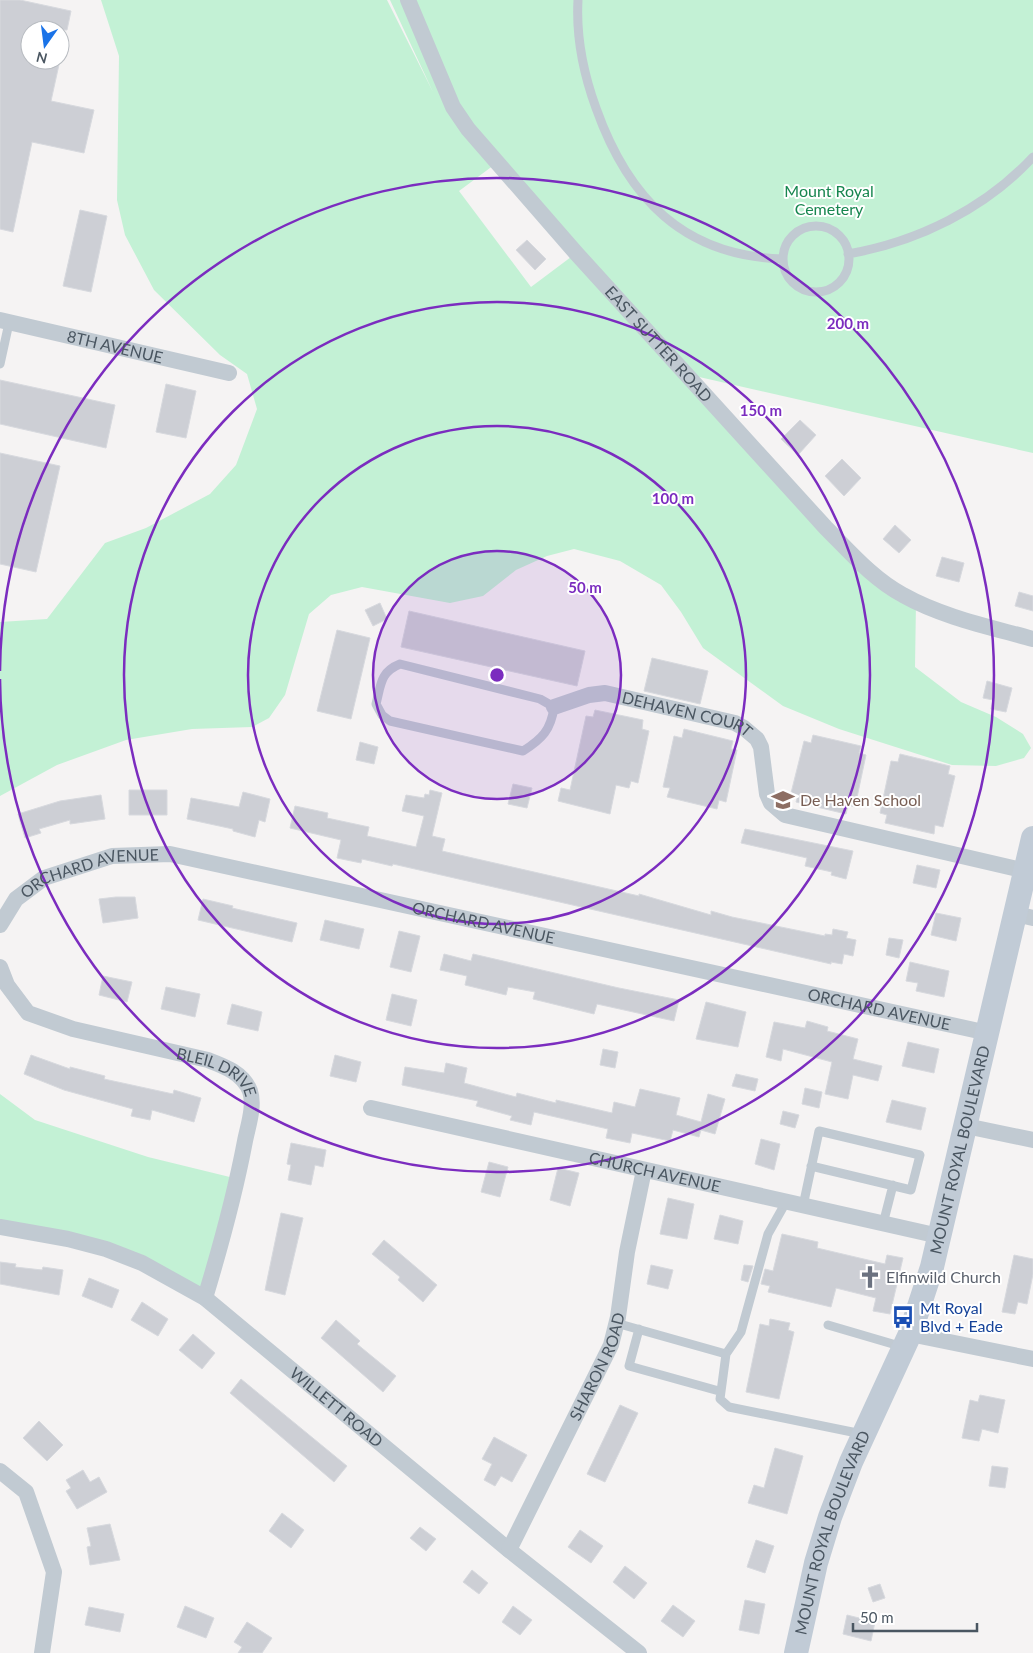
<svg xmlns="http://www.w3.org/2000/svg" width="1033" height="1653" font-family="Lato,sans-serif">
	<rect width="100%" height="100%" fill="#f5f3f3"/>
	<!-- green -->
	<path fill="#c3f1d5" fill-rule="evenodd" d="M101,0H387L433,92L390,0H1033V453L686,374L799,499L916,602L915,667L961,702L996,717L1023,734L1031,748L1024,758L996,766L952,765L839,729L783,706L703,648L681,612L661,585L620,561L574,549L547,556L516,570L483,596L450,603L362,587L331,595L309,614L285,695L269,718L252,727L192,729L126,740L57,765L0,796V622L47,619L105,543L146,528L210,494L236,465L257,409L247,374L220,355L154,290L125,235L117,200L119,56ZM494,165L575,254L531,287L459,191Z
		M0,1094L35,1120L148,1157L238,1179L205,1298L142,1263L0,1227Z"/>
	<!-- building -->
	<path fill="#cdcfd5" stroke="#d7d9de" d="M0,0H20L71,11L67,30H30V60H60L51,101L94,110L84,153L32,142L13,232L0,229Z
		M80,210L107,216L91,292L63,286Z
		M527,240L546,259L535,270L516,250Z
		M0,380L115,405L106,448L0,424Z
		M166,384L196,391L186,438L156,432Z
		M800,420L816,435L798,455L781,439Z
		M0,453L60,466L36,572L0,564Z
		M842,459L861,478L844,496L825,476Z
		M895,525L911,540L899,553L883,539Z
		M942,557L964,563L959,582L936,576Z
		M1019,592L1033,596V611L1015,606Z
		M380,603L387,619L373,626L365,610Z
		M409,611L585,651L577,686L401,647Z
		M337,630L370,638L351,719L317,711Z
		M652,658L708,671L700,704L644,691Z
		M987,681L1012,688L1006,712L991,709L993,700L983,698Z
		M595,710L643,720L642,729L649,731L638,783L631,781L629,788L616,785L610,814L558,801L561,788L570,790L586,716L593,717Z
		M684,729L733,741L731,749L737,750L726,802L719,800L717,809L667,797L670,788L663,787L674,736L682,738Z
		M813,735L861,746L859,753L866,755L855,807L848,805L846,814L796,802L798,795L791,793L804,741L811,743Z
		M360,742L378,747L374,764L356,760Z
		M900,754L950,766L948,774L955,776L943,827L935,825L934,834L885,823L887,815L880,813L891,761L898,762Z
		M513,784L532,788L527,808L508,804Z
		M129,790H167V815H129Z
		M430,790L442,793L432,836L445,839L442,851L639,896V894L711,915V911L732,917L825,936V934L832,935L833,929L848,932L846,938L856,940L853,956L844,954L842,964L831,962V964L393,864L392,866L362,859L361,863L337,858L341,840L290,828L295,806L328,813L327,818L369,827L367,836L416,847L424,816L402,811L406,795L424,798L425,794L429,795Z
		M243,792L270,799L265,822L259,820L255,837L233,831V829L187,819L191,798L239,807Z
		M101,795L105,819L70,824V820L39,829L41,833L25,838L18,814L60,801Z
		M745,829L853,851L846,879L831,875L832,872L805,866L807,858L741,843Z
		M917,865L940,870L936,888L913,883Z
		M116,897H135L138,918L103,923L99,899Z
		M203,899L233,906L232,908L297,923L292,942L198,920Z
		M936,913L961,918L956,941L931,935Z
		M325,920L364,929L359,949L320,940Z
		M399,931L420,936L411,972L390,967Z
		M889,938L903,940L899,958L886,955Z
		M444,954L471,961L473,954L619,988L679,1000L674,1021L597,1004L594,1014L533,999L535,992L508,987L506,995L465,985L467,976L440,970Z
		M910,962L949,971L944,997L916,991L918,983L906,981Z
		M103,976L132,982L127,1002L99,995Z
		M166,987L200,994L195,1017L161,1009Z
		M392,994L417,1000L411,1026L386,1020Z
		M706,1002L746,1012L738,1047L696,1039Z
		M232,1004L262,1012L258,1031L227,1024Z
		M807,1021L828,1027L827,1031L858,1039L853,1059L882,1066L878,1081L853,1075L848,1099L825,1094L832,1062L783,1049L781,1061L766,1057L774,1022L805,1028Z
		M908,1042L939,1049L934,1073L902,1066Z
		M603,1049L618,1052L615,1068L600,1065Z
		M31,1055L70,1069V1067L105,1076L104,1079L173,1094L174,1090L201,1098L194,1122L152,1110L150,1120L131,1116L133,1109L64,1090L24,1074Z
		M335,1055L361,1062L356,1082L330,1076Z
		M446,1063L467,1068L464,1083L516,1097L517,1093L556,1103V1100L612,1113L614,1102L635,1107L640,1089L680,1098L676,1115L701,1122L708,1094L725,1099L715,1134L701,1130L699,1137L673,1130L670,1141L632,1133L630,1143L606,1138L608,1129L534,1112L531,1125L510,1120L512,1116L476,1106L478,1101L402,1085L405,1067L444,1073Z
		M736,1074L758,1079L755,1091L732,1086Z
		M805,1088L822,1092L819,1108L802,1104Z
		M892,1100L926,1108L921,1130L886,1122Z
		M783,1111L799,1115L795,1128L780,1124Z
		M761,1139L780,1144L774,1170L755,1164Z
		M291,1143L326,1150L323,1167L315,1165L311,1185L288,1180L291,1165L287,1164Z
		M489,1162L508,1167L500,1197L481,1192Z
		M558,1168L579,1173L570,1206L550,1200Z
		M668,1198L694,1204L687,1239L660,1234Z
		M281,1213L303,1218L285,1295L265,1290Z
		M720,1215L743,1221L738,1244L714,1239Z
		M782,1234L818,1242L817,1248L885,1264L887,1255L903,1258L890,1314L873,1311L876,1298L836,1288L831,1307L768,1292L770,1286L761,1284L765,1269L773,1271Z
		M384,1240L437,1285L423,1302L398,1280L400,1277L372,1254Z
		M1014,1255L1033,1259V1274L1027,1304L1018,1302L1015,1314L1002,1312Z
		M0,1262L16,1264L15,1267L42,1270L43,1267L63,1270L59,1295L0,1284Z
		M651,1265L673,1270L668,1289L647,1284Z
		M744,1265L753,1266L748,1282L741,1280Z
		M89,1278L119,1290L112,1308L82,1296Z
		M142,1302L168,1319L158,1336L131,1320Z
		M770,1319L790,1323L788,1330L794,1332L779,1399L746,1392L760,1324L769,1326Z
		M336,1320L360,1341L357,1344L396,1376L383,1392L321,1338Z
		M193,1334L215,1353L202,1369L179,1350Z
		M241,1379L347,1466L334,1482L230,1393Z
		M980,1395L1005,1400L998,1433L982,1429L979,1441L962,1438L970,1400L978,1402Z
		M620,1405L638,1413L605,1482L587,1474Z
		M39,1421L63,1445L47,1461L23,1438Z
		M494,1437L527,1455L512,1482L501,1476L495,1486L484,1480L492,1464L482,1459Z
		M775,1448L803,1456L787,1514L748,1503L754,1485L764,1488Z
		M992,1466L1008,1468L1005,1488L989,1486Z
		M83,1470L90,1482L99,1477L107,1492L77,1509L66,1491L71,1488L66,1480Z
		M282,1513L304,1530L291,1548L269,1531Z
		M110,1524L120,1560L90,1565L87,1547L91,1546L87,1528Z
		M420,1527L436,1539L426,1551L410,1538Z
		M580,1530L603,1546L591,1563L568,1547Z
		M756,1540L774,1546L765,1573L747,1567Z
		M625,1566L647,1583L634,1599L613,1582Z
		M472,1570L488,1583L479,1594L463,1582Z
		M880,1584L885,1598L873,1602L868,1588Z
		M745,1600L765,1604L759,1634L739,1630Z
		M673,1605L695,1621L683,1637L661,1621Z
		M185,1606L214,1618L206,1638L177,1627Z
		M513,1606L532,1620L520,1635L502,1622Z
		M89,1607L124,1614L120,1632L85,1625Z
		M847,1615L875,1622L871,1641L843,1634Z
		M247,1622L272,1638L262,1653H238L242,1647L234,1642Z"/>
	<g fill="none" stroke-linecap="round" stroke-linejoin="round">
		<!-- lane -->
		<path stroke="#c1cad2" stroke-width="9" d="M578,0C576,36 584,75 596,108C628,198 683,256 783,259
			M783 259a33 33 0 1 1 66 0a33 33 0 1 1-66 0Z
			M848,254C917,242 985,209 1033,157
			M0,364L9,323
			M400,664L540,699L554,707C551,730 542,739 523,751L390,721L382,715L376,704C381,685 380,672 400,664Z
			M786,1202L768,1234L741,1332L726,1354L720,1399L729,1407L862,1434
			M803,1206L819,1131L920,1155L911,1190L811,1166
			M883,1224L893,1185
			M616,1323L726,1354
			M828,1325L903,1347
			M639,1329L629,1366L719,1391"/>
		<!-- street -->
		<g stroke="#c1cad2" stroke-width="16">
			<path id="s1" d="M408,0L453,107L468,129L576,253L826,528C850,552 873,579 903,595C942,617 990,627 1033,639"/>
			<path id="s2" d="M0,320L229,373"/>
			<path id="s3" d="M554,707L589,695L605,693L735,723L744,728L757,739L761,747L767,794L771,803L785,815L1026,871"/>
			<path d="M1016,914L1033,918"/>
			<path id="s4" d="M0,925L16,899L44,878L112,856L170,854L988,1033"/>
			<path id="s5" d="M0,967L7,985L28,1013L73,1029L208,1060C224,1066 243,1073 250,1091C255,1106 248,1126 245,1141C235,1194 221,1245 205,1298"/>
			<path id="s6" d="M371,1108L939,1236"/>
			<path d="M966,1126L1033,1140"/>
			<path id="s7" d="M0,1227L68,1239L106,1249L142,1263L205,1298L509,1550L639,1653"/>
			<path d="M910,1334L1033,1359"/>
			<path d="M0,1471L26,1492L54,1572L42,1653"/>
			<path id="s8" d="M509,1550L611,1345L618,1317L627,1252L644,1170"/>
		</g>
		<!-- secondary -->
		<path stroke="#c1cbd6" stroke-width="24" id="s9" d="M796,1653L816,1563L830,1517L851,1462L910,1334L932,1267L1033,838"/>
	</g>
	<!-- distance rings -->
	<circle cx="497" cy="675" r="124" fill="#7b2cbf" fill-opacity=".12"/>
	<g fill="none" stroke="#7b2cbf" stroke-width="2.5">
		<circle cx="497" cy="675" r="124"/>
		<circle cx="497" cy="675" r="249"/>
		<circle cx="497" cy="675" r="373"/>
		<path d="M0 671A497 497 0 1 1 0 679"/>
	</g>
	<!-- icons -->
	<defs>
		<symbol id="school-bare" viewBox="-9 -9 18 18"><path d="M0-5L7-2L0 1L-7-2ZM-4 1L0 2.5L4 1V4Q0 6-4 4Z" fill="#8d6e63" stroke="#fff" stroke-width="2.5" paint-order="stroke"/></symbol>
		<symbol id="church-bare" viewBox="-9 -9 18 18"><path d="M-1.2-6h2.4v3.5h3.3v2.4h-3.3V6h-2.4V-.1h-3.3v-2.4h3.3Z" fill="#6b7280" stroke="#fff" stroke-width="2.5" paint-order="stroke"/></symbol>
		<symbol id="bus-bare" viewBox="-9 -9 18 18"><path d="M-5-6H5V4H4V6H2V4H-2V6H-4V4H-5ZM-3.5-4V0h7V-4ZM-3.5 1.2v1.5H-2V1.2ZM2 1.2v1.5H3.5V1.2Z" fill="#1a4fb4" stroke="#fff" stroke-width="2.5" paint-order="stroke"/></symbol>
	</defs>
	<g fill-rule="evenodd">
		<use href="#school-bare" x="767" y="784" width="32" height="32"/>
		<use href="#church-bare" x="854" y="1261" width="32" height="32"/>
		<use href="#bus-bare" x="887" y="1301" width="32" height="32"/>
	</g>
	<g text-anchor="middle" stroke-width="4" stroke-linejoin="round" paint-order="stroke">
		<!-- park labels -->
		<g font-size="16" fill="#17864f" stroke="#fff">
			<text x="829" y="197">Mount Royal<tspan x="829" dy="18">Cemetery</tspan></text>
		</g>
		<!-- street labels -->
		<g font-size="16" fill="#4a5661" stroke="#fff">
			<text dy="6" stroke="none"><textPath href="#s1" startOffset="430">EAST SUTTER ROAD</textPath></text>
			<text dy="6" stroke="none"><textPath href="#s2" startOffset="118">8TH AVENUE</textPath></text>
			<text dy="6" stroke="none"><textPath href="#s3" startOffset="138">DEHAVEN COURT</textPath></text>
			<text dy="6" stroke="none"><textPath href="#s4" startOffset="111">ORCHARD AVENUE</textPath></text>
			<text dy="6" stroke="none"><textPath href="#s4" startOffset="516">ORCHARD AVENUE</textPath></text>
			<text dy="6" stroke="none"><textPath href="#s4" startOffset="921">ORCHARD AVENUE</textPath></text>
			<text dy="6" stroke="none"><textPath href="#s5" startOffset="254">BLEIL DRIVE</textPath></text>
			<text dy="6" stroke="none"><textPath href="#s9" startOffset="531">MOUNT ROYAL BOULEVARD</textPath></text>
			<text dy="6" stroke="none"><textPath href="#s6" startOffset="291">CHURCH AVENUE</textPath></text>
			<text dy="6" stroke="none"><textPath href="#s8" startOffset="204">SHARON ROAD</textPath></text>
			<text dy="6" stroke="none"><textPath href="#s7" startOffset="390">WILLETT ROAD</textPath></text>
			<text dy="6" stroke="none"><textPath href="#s9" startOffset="126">MOUNT ROYAL BOULEVARD</textPath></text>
		</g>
		<!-- education labels -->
		<g font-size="16" fill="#785e54" stroke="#fff" text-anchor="start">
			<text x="800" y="806">De Haven School</text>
		</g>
		<!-- worship labels -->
		<g font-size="16" fill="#5b616d" stroke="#fff" text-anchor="start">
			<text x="886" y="1283">Elfinwild Church</text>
		</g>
		<!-- transit labels -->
		<g font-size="16" fill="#164399" stroke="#fff" text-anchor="start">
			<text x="920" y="1314">Mt Royal<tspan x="920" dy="18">Blvd + Eade</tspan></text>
		</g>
	</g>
	<circle cx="497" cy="675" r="8" fill="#7b2cbf" stroke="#fff" stroke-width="2.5"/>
	<g font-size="15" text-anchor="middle" font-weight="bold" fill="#7b2cbf" stroke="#fff" stroke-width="4" stroke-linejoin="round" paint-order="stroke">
		<text x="848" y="329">200 m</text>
		<text x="761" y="416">150 m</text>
		<text x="673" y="504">100 m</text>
		<text x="585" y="593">50 m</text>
	</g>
	<!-- north arrow -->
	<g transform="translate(45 45) rotate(194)"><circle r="24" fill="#ffffff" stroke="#b7bbc0"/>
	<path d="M0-4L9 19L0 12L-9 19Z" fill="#1a73e8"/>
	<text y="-8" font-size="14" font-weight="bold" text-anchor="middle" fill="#4a5661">N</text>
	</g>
	<!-- scale -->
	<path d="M853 1623v8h124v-8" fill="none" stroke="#4a5661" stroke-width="2.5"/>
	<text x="860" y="1623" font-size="15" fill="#4a5661" stroke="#ffffff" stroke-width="4" paint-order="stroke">50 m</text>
</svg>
